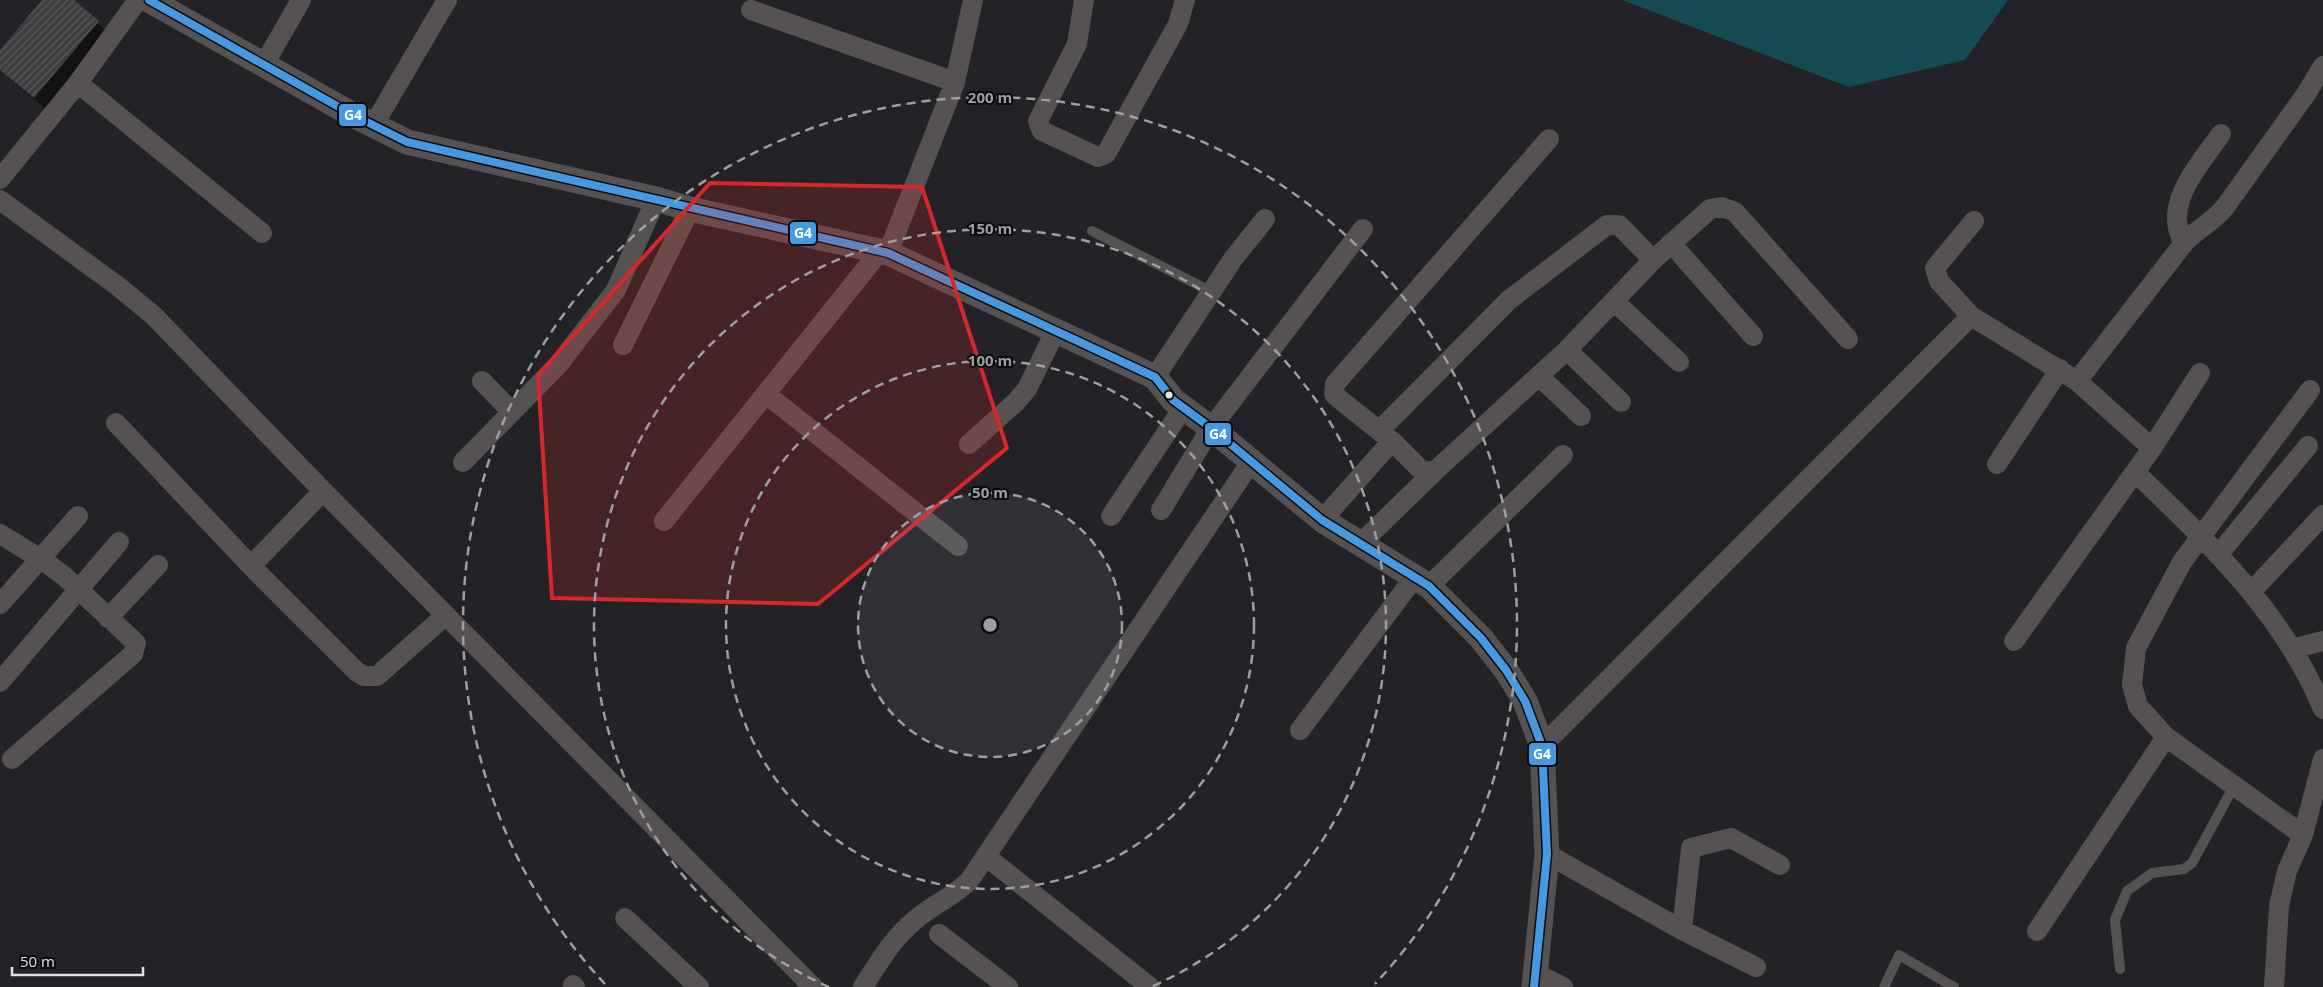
<svg xmlns="http://www.w3.org/2000/svg" width="2323" height="987" font-family="'Open Sans',sans-serif">
	<defs>
		<pattern id="building-hatch" width="6" height="6" patternUnits="userSpaceOnUse" patternTransform="scale(1.25)"><rect width="6" height="6" fill="#3e3d3f"/><path d="M-1 1l2-2M0 6l6-6M5 7l2-2" fill="none" stroke="#5a595b"/></pattern>
	</defs>
	<rect width="100%" height="100%" fill="#222227"/>
	<!-- water -->
	<path fill="#164b53" d="M1622,0H2008L1965,60L1849,87Z"/>
	<!-- shadow -->
	<path fill="#0007" d="M44,0H72L112,36L48,111L0,70V52Z"/>
	<!-- building -->
	<path fill="url(#building-hatch)" d="M42,0H74L99,21L34,98L0,70V50Z"/>
	<g fill="none" stroke-linecap="round" stroke-linejoin="round">
		<!-- service -->
		<path stroke="#565252" stroke-width="10" d="M1092,231L1212,292
			M2120,969L2115,920L2127,891L2152,873L2184,869L2192,863L2234,786
			M1884,987L1899,955L1954,987"/>
		<!-- minor -->
		<path stroke="#565252" stroke-width="20" d="M1084,0L1077,44L1038,121L1042,131L1098,157L1106,154L1178,24L1185,0
			M751,10L955,82
			M263,66L301,0
			M78,83L262,233
			M373,126L447,0
			M1549,139L1335,384L1334,394L1338,398L1392,441L1420,469L1426,472L1436,470L1567,350L1653,260L1710,209L1722,207L1735,212L1848,339
			M0,179L78,83L138,0
			M0,200L119,287L154,316L323,491L813,987
			M1671,243L1753,336
			M2184,243C2161,205 2200,164 2221,134
			M888,253L955,82L973,0
			M1615,302L1679,362
			M1971,316L1939,281L1935,268L1974,221
			M623,345L690,209
			M1567,350L1621,402
			M1539,376L1581,416
			M1155,377L1233,259L1265,219
			M482,381L512,412
			M2077,381L2184,243C2197,229 2213,222 2225,207L2306,94L2323,66
			M766,394L958,546
			M116,423L251,566L323,491
			M1379,431L1509,300L1607,225H1619L1653,260
			M969,444L1016,402L1027,389L1056,330
			M2152,448L2200,373
			M463,462L558,365L616,290L656,199
			M1997,464L2060,369
			M1161,510L1211,428L1363,229
			M1111,516L1183,408
			M1322,520L1392,441
			M664,521L880,251
			M0,534L41,559L64,576L136,643L133,654L12,759
			M1361,543L1436,470
			M2218,555L2308,446
			M251,566L357,672L364,676H377L446,615
			M1429,586L1563,455
			M2251,592L2323,515
			M0,604L78,516
			M108,618L158,565
			M2014,641L2135,472
			M2292,649L2323,641
			M0,682L119,542
			M1300,730L1414,578
			M1542,746L1971,316L2077,381L2152,448L2135,472C2208,542 2284,614 2323,709
			M2303,835L2166,737L2138,706L2132,685L2136,648L2182,562L2310,390
			M1547,854L1682,930L1756,967
			M993,862L1150,987
			M625,918L699,987
			M1682,930L1691,848L1731,838L1780,865
			M2037,931L2166,737
			M939,934L1008,987
			M1535,973L1563,987
			M573,985L575,987
			M863,987C879,962 892,939 915,920C932,905 953,897 969,881L1251,462
			M2274,987L2279,906L2287,871L2303,835L2323,759"/>
		<!-- tertiary -->
		<path stroke="#565252" stroke-width="25" d="M149,0L353,115L407,142L656,199L690,209L888,253L1155,377L1173,400L1211,428L1322,520L1429,586L1481,638L1506,670L1525,701L1542,746L1547,854L1534,987"/>
		<defs>
			<path id="bus-1" d="M149,0L353,115L407,142L888,253L1155,377L1173,400L1211,428L1322,520L1429,586L1481,638L1506,670L1525,701L1542,746L1547,854L1534,987"/>
		</defs>
		<!-- bus-1 casing -->
		<use href="#bus-1" stroke="#0b0b0e" stroke-width="11"/>
		<!-- bus-1 -->
		<use href="#bus-1" stroke="#4699e1" stroke-width="8"/>
	</g>
	<!-- marked area -->
	<path fill="#d62828" fill-opacity="0.2" stroke="#d62828" stroke-width="4" stroke-linejoin="round" d="M710,183L922,187L1007,448L818,604L552,598L538,375Z"/>
	<!-- distance rings -->
	<circle cx="990" cy="625" r="132" fill="#9e9fa3" fill-opacity=".12"/>
	<g fill="none" stroke="#9e9fa3" stroke-width="2.5" stroke-dasharray="9 6">
		<circle cx="990" cy="625" r="132"/>
		<circle cx="990" cy="625" r="264"/>
		<path d="M829 987A396 396 0 1 1 1151 987"/>
		<path d="M605 984A527 527 0 1 1 1375 984"/>
	</g>
	<!-- markers -->
	<circle fill="#e1e2e6" stroke="#0b0b0e" stroke-width="2" cx="1169" cy="395" r="4.5"/>
	<circle cx="990" cy="625" r="8" fill="#9e9fa3" stroke="#0b0b0e" stroke-width="2.5"/>
	<g font-size="15" text-anchor="middle" font-weight="bold" fill="#9e9fa3" stroke="#0b0b0e" stroke-width="4" stroke-linejoin="round" paint-order="stroke">
		<text x="990" y="103">200 m</text>
		<text x="990" y="234">150 m</text>
		<text x="990" y="366">100 m</text>
		<text x="990" y="498">50 m</text>
	</g>
	<g stroke="#0b0b0e" stroke-width="2">
		<rect x="338" y="103" width="29" height="24" rx="5" fill="#4699e1"/>
		<rect x="789" y="221" width="28" height="24" rx="5" fill="#4699e1"/>
		<rect x="1204" y="422" width="28" height="24" rx="5" fill="#4699e1"/>
		<rect x="1528" y="742" width="29" height="24" rx="5" fill="#4699e1"/>
	</g>
	<g font-size="14" text-anchor="middle" font-weight="bold" fill="#fff">
		<text x="353" y="120">G4</text>
		<text x="803" y="238">G4</text>
		<text x="1218" y="439">G4</text>
		<text x="1542" y="759">G4</text>
	</g>
	<!-- scale -->
	<path d="M12 967v8h131v-8" fill="none" stroke="#e1e2e6" stroke-width="2.5"/>
	<text x="20" y="967" font-size="15" fill="#e1e2e6" stroke="#0b0b0e" stroke-width="4" paint-order="stroke">50 m</text>
</svg>
